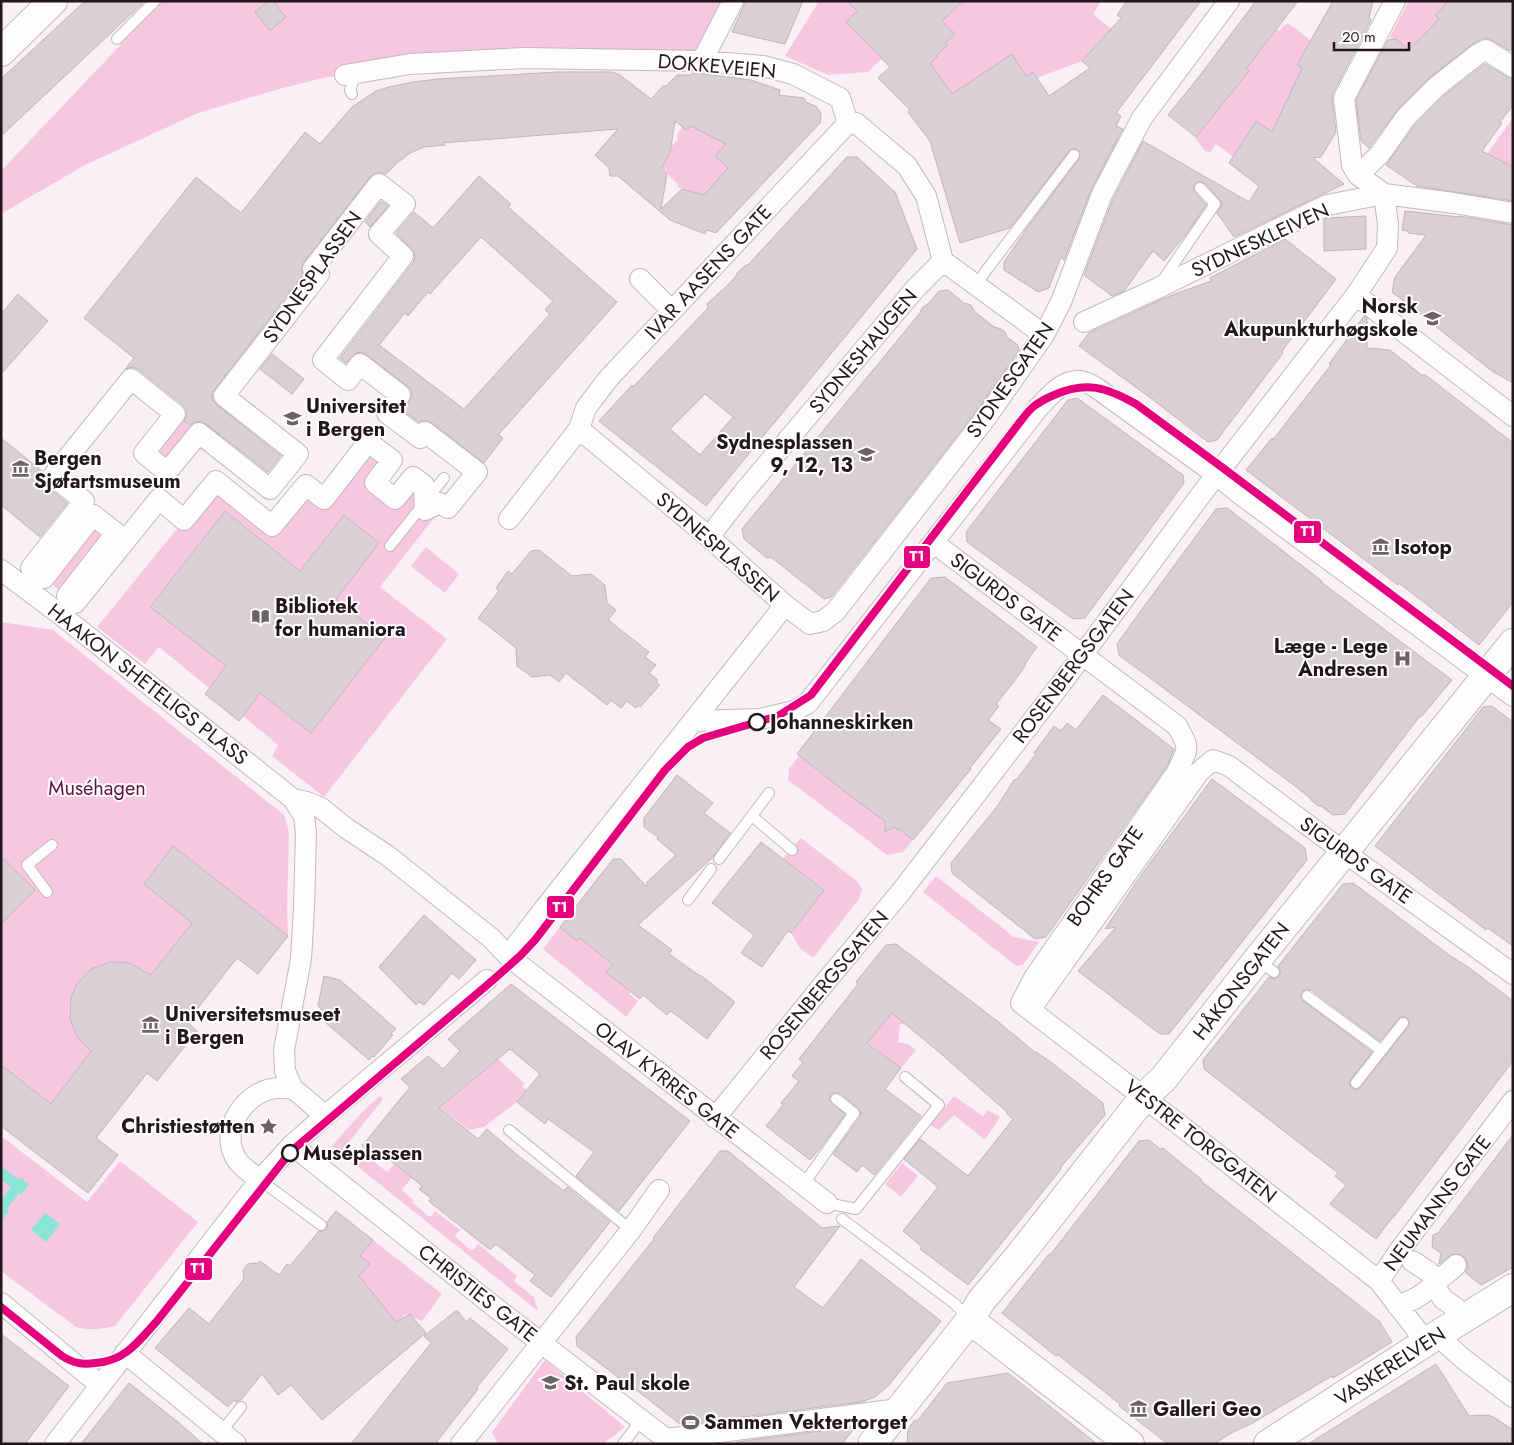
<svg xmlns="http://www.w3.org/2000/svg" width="1514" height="1445" font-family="Jost,sans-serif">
	<rect width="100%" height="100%" fill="#f8f0f4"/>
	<!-- green -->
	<path fill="#f7c7e0" d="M162,1H733L702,61L410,64L323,78L279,89L198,113L85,165L1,214V171Z
		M819,1H914L918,24L868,72L828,75L785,56Z
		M963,1H1101L1093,14L1125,40L1121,51L1103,37L1082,61L1037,78L1033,72L1026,76L1012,54L982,74L983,78L940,105L950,91L929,64L937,57L936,56L947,45L945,43L955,34L942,21Z
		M1409,1H1456L1442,8L1435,15L1445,25L1423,37L1409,50L1396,39L1389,38Z
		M1288,23L1318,46L1304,53L1297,65L1306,70V123L1247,167L1216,144L1210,152L1205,151L1195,138L1249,71L1246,69L1275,32L1273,30L1275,28L1280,31L1284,25L1285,26Z
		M1513,118V167L1484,158Z
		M686,123L732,138L715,156L728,168L706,196L677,187L678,184L656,163C662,159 673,156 670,148L678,139L677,134Z
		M175,414L199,433L167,472L144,453Z
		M368,442L392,460L375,483L395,499L413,477L444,505L380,587L447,639L324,797L272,756L278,745L243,716L260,693L311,733L385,638L336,599L379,543L344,515L300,571L225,511L150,606L226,666L209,688L159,647L145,664L97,627L216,481L272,526L306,485L323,498Z
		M93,515L116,533L67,596L44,578Z
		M426,547L459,574L445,593L411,566Z
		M1,622L53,630L284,815L288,828L289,837L287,907L288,936L173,846L144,884L192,923L151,975C142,969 134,963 123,962C83,957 55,1004 78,1037C81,1042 87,1046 92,1050L51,1104L1,1066Z
		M799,756L816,768V770L823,775H825L857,801L885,819V823L892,828L896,827L895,828L896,829L898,828L913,840L903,852L887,855L788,780L789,769Z
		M801,838L858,882L862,889L859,899L813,958L800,948L791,933L824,889L783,859Z
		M936,876L1014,937L1039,942L1023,965L1016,966L923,892Z
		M560,927L577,941L580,938L611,963L606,972L624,986L634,988L629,994L638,1001L626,1017L543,949Z
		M888,1012L905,1017L907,1025L900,1024L898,1042L908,1044L916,1050L901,1068L866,1041Z
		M498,1059L525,1084L522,1086L527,1090L517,1102L484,1127L469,1130L440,1108Z
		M380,1096L383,1099L345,1147L362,1161L367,1156L387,1172L395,1163L436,1146L402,1190L413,1200L412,1202L428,1216H431L435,1211L460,1230L455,1235L457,1238L471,1250L474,1249L478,1244L517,1276L514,1281L534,1297L538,1311L332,1146L362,1112Z
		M954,1096L983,1116L988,1110L1000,1117L985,1140L954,1115L939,1130L930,1125Z
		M1,1136L87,1202L120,1161L198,1222L115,1326C102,1329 89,1331 76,1327L1,1271Z
		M902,1163L918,1176L901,1197L885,1184Z
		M373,1240L442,1294L422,1321L406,1314L396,1323L351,1286L369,1264L360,1256Z
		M545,1360L625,1427L603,1444H498L492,1432Z"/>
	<!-- water -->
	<path fill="#89e5d8" d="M1,1163L3,1164L2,1167L19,1180L21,1178L29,1184L21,1195L19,1193L7,1209L9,1211L1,1221V1200L11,1187L1,1180Z
		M45,1213L60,1224L46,1242L31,1230Z"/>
	<!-- building -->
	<path fill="#d9cfd4" stroke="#bfb5ba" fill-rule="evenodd" d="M85,1H145L1,136V79Z
		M268,1H273L286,17L270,31L255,12Z
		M746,1H803L785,44L732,32Z
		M847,1H963L942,21L955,34L945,43L947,45L936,56L937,57L930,63L952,94L1012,54L1026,76L1033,72L1049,96L1090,68L1082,61L1121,18L1117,15L1127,1H1201L1116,113L1121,116L1116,126L1123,129L1091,190L1064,260L1061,257L1049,288L1038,292L1004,270V262L1028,227L1079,159L1080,152L1074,148L1069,151L1010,228L960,243L930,141L908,112L910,110L878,78L890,67L846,22L857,11Z
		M1256,1H1298L1246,69L1249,71L1196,137L1168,115L1198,78Z
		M1333,1H1373L1369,18L1371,20L1333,93L1332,99L1336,132L1321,157L1313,158L1344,184L1234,237L1217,213L1222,205L1220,200L1205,183L1198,181L1194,186L1193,190L1206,205L1187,233L1164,261L1153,251L1124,291L1112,296L1084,275L1113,199L1143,141L1249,202L1259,186L1229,163L1256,121L1272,132L1302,68L1297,65Z
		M1449,1H1513V48L1510,51L1492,40L1487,38L1481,39L1471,45L1429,78L1398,109L1369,148L1361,141L1356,100L1388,40L1396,39L1409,50L1439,19L1435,15Z
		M1485,64L1513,80V105L1500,122L1502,123L1482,151L1513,167V201L1417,186L1386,165L1415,125L1444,96Z
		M557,72H612L620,75L651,99L663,86H666L677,75H690L693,73H697L751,80L780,90L779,95L804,98L806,102L817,107L821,114L820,123L716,233L707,230L705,234L670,220L618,176H610L609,168L595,155L618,129L443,143L445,145L424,147L410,153L397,163L386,174L380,172L374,173L370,177L304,262L301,268L303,275L215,389L212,394L213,400L217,405L281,456L268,472L206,424L201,421L195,422L190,425L184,421L187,415L186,409L183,405L138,369L132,367L125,369L134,358L84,318L196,177L241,213L305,132L320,144L352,107L376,91L389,87L413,82L438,79ZM675,121L686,130L691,126L726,144L715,156L728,168L704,195L682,189L661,209L667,174L661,169L670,153Z
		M847,157H857L895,192L917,249L706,506L599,421L632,385L633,387L708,308L707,304L728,285L736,276L737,273L746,265H748ZM705,394L733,417L700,455L670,429Z
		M479,176L511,204L508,207L617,302L498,435L503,438L484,463L432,423L426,420L419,422L403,411L412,397L411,390L407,386L367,355L362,352L356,353L346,363L340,358L413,263L415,257L414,252L396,233L414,212L433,228ZM481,237L553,301L545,310L550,314L464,409L379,345L405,313L408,316L428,292L430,294Z
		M381,201L388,206L370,227L365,222Z
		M1405,211L1460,217L1459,216L1513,225V383L1492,371L1392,292L1395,277L1426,235L1408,233V231L1402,230Z
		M1366,216V249L1324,251V220L1327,218Z
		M1285,239L1336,279L1282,351L1283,353L1217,440L1208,442L1148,396L1079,346L1089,333L1167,297L1211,281L1210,278Z
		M948,290L964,303L971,305L975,312L994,327L1001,329L1005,332L1007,337L1018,345L1019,350L981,405L831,597L824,599L771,557L767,558L744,539L742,529L920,313L922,308L929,303L939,291Z
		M18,294L48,321L1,374V314Z
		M1364,316L1367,318V348L1390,350L1423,376L1424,374L1450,394L1513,443V602L1479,645L1399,583L1398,585L1246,470L1272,438L1273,440L1292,415L1331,365L1329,364Z
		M272,354L304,379L292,394L260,369Z
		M1077,398L1183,475L1184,483L1085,618L1073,619L967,542L966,532L1068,400Z
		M1,438L42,471V480L45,485L67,503L40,537L1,505Z
		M1227,508L1322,581L1321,582L1452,680L1421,717L1420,716L1345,814L1333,815L1321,806H1318L1311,800L1310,798L1295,786L1119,655L1117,644L1137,616L1216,509Z
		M225,511L300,571L344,515L379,543L336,599L385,638L311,733L260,693L239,721L205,694L226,666L150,607Z
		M539,550L572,576L591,574L605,585L607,603L616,610L608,620L649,652L645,657L656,665L649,673L658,680L656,682L660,685L640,707L638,705L636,708L627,701L621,708L611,700L607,705L566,673L559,682L550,675L532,677L517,666L516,648L478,618L499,591L496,588L508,571L512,574L531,551Z
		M945,577L1037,647L1025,664V666L1016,679L996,704L999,706L988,720L1001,729L970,768L971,769L913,840L898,828L897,830L894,827L885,832V821L857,801L797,754L931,578Z
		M1103,695L1174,749L1167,766L1046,937L1035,939L952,873L951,863L996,808L1014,780L1017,779L1036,754L1034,753L1054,726L1061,731L1067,723L1076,730Z
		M1492,706L1513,722V946L1488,928L1486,930L1375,846L1483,707Z
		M677,775L713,803L704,813L730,833L712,858L638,925L672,950L669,954L700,976V975L735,1002L707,1039L671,1011L667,1015L643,995L640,999L606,972L612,964L580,938L577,941L560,927L613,859H621L647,887V882L676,855L657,839L658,837L644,827V818Z
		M1212,779L1305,848L1307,860L1169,1034H1160L1078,971L1116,927L1105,929L1142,874Z
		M761,842L824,890L791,933L788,931L762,967L741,953L754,935L712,903Z
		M173,846L288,936L258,974L237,958L187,1022L197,1031L157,1081L147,1073L96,1138L118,1155L88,1193L1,1126V1065L51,1104L91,1051L78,1038L72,1025L70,1019L71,997L77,984L91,969L110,962H124L132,964L151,975L192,923L144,884Z
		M1,856L35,890L1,924Z
		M1353,883L1449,955L1468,967L1513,1001V1061L1393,1218H1392L1376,1239L1330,1204L1346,1185L1335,1176L1338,1173L1204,1069L1203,1060L1269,977L1274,979L1279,976L1281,972L1278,966L1343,884ZM1307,989L1311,990L1380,1041L1400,1017L1404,1016L1409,1020L1408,1027L1359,1089L1356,1090L1351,1088L1349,1082L1372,1052L1303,1001L1300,995L1304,990Z
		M424,915L476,960L459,979L452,973L424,1005L419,1002L416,1005L379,967Z
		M896,944L996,1020L1036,1053V1052L1052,1063L1103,1103L1105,1115L1060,1168L1061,1169L968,1285L920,1249L922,1247L903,1231L938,1187L904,1159L920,1139L968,1176L1013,1119L1006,1113L1007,1112L939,1052L892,1013L867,1043L901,1068L885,1089L921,1116L874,1175L862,1165L857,1172L833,1154L860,1117L861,1113L858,1108L840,1093H833L830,1095V1101L845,1114L822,1146L810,1160L766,1126L783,1105L781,1103L799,1081L792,1076L803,1062L799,1059L858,984L856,982L886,945Z
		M324,976L340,980L396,1029L391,1034L393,1035L374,1057L372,1056L369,1060L318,1016L322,1010L318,1006Z
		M511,984L690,1121L619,1211L576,1176L594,1152L548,1119L545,1124L517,1102L540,1074L510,1049L439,1108L478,1139L487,1129L516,1154L564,1191L567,1187L610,1222L551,1297L530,1281L535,1275L496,1244L491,1249H489L431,1203L429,1201L431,1198L419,1189L422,1186L384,1155L380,1161L362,1146L410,1087L401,1079L428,1056L443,1069L460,1051L448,1039Z
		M1513,1135V1267L1481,1285L1465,1272L1468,1267L1467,1261L1464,1257L1459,1254H1452L1439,1264L1441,1253L1432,1247L1433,1235L1438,1233Z
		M1149,1140L1160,1149L1163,1148L1170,1154L1202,1180L1201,1181L1379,1321L1392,1342L1333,1378L1332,1376L1251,1424L1233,1432L1214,1444H1168L1119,1406L1120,1404L1057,1354L1056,1356L1002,1313L1049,1254L1050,1255L1139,1141Z
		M720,1151H728L822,1228L840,1226L794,1287L823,1308L861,1259L941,1321L888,1386L875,1397L861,1402L852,1403L681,1425L620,1377L619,1378L577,1346L576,1337L654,1239L653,1238Z
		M336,1211L373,1240L360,1256L370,1264L359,1276L396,1322L410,1314L426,1333L322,1420L291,1385L278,1395L262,1374L241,1400L236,1402L234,1400L228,1407L155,1348L189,1308L209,1324L244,1279L243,1270L248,1264L258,1263L260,1261L279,1275L287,1264L290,1266L319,1231H323L326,1229L328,1225L327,1222Z
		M457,1310L466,1322L470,1318L508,1349L477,1387L478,1389L435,1444H351L431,1343L424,1336Z
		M1,1334L69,1386L25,1444H1Z
		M1436,1364L1469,1416L1489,1415L1495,1418L1513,1430V1444H1308Z
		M1008,1373L1097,1444H907L908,1429L914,1421L918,1420L947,1383Z
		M129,1383L179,1423L203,1444H81Z
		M850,1427L853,1430L842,1444H735L737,1442Z"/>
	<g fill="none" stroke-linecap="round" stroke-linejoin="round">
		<defs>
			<path id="lane" d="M117,39L155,1
				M352,94L350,90L356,73
				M1161,283L1173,265L1215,204L1200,188
				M977,285L985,272L1074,155
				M390,546L444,478
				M752,816L792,850
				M719,859L769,793
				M47,892L27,865L52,845
				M688,900L711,869
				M1258,960L1274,972
				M1307,996L1381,1050
				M1356,1083L1403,1023
				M509,1130L631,1230
				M260,1180L321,1225
				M803,1185L854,1113L836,1099
				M827,1203L856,1209L939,1105L905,1077
				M842,1219L955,1304L969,1319
				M221,1432L241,1407
				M623,1444L642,1419"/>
			<path id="street" d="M702,61L733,1
				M345,75L410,64L525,58L702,61L763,66L793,74L840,98L848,123H856L907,166L926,196L943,261L1044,335
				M1358,175L1380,154L1406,117L1436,87L1478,54L1486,50L1513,67
				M379,184L405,204L379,234L403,256L323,360L348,380L360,364L400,395L387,413L420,438L425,432L477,472L448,508L440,503L425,510L424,485L413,477L395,499L375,483L392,460L368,442L324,499L306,485L272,526L216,481L184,520L159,499L75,603L67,596L116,533L93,515L44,578L31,568L84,501L53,476L131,379L175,414L144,453L167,472L199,433L270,489L298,454L224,396L319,274L313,269Z
				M640,279L672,311
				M1356,295L1513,416
				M1084,322L1158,288L1327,205L1384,194L1454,203L1513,213
				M579,429L586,408L608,379L848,123
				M709,537L743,493L915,289L943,261
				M934,543L1177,726C1191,750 1188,747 1177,772L1034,978L1021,1003L1185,1129L1379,1281L1426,1342
				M1,570L61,615L293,799L304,816L306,833L304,908L301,959L284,1050L285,1071L293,1089
				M785,605L810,624L823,621L835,612L988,415L1044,335L1061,302L1102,194L1142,118L1229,1
				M694,721L760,719L794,711L808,703L1038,408C1048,398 1060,382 1076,381C1083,380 1092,385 1098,389L1217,475L1240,494L1513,696
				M293,799L307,802L321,808L346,828L388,856L491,938L508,956L827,1203
				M508,956L544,909L785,605L709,537L579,429L509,519
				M1030,1010L1199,772L1213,760L1229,766L1344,852L1513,974
				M715,1118L827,980L900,893L1067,676L1200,496L1356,295L1387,248L1388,224L1384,194L1358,175L1352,165L1344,98L1395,1
				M292,1145L492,1305L666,1439L899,1409
				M260,1180C253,1174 242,1168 237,1160C217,1130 247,1087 281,1088C284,1088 289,1088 292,1089C298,1091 319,1111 325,1116
				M1412,1261L1429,1272L1434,1277L1438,1291L1443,1299L1456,1308
				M1379,1281L1399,1251L1513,1101
				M1,1303L100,1385
				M1397,1305C1416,1301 1427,1291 1441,1278C1446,1273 1451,1271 1456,1265
				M1437,1335L1462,1358L1513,1397
				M125,1353L236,1444
				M55,1444L260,1180L292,1145L325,1116L487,980
				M461,1444L631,1230L659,1190"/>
			<path id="secondary" d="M970,1320L981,1301L1019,1256L1144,1097L1164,1078L1257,960L1513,643
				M1268,1444L1437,1335L1513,1288"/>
			<path id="highway" d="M1,52L53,1
				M872,1444L970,1320L1130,1444"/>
		</defs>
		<!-- lane casing -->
		<use href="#lane" stroke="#c3b8be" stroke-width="12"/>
		<!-- street casing -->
		<use href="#street" stroke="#c3b8be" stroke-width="22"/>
		<!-- secondary casing -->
		<use href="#secondary" stroke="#c3b8be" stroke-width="30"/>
		<!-- highway casing -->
		<use href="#highway" stroke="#c3b8be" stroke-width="30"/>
		<!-- lane -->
		<use href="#lane" stroke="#fefdfd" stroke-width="10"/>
		<!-- street -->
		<use href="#street" stroke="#fefdfd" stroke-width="20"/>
		<!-- secondary -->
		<use href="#secondary" stroke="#fefdfd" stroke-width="28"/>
		<!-- highway -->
		<use href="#highway" stroke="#fefdfd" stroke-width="28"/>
		<defs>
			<path id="tram-1" d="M1,1307L62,1356C73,1363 82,1365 95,1363C125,1361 138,1342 157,1321L285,1159L295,1148L493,980L521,955L535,940L665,770L688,747L703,738L778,716L811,695L1020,422C1024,417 1028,411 1033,407C1039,402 1047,398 1054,395C1086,381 1106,387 1136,404L1223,468L1513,686"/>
		</defs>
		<!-- tram-1 casing -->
		<use href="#tram-1" stroke="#fff" stroke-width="11"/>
		<!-- tram-1 -->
		<use href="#tram-1" stroke="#e5007d" stroke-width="8"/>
	</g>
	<!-- icons -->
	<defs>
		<symbol id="university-bare" viewBox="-9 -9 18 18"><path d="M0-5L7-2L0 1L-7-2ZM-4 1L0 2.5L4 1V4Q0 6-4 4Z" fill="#6e6268" stroke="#fff" stroke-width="2.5" paint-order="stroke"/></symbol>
		<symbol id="museum-bare" viewBox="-9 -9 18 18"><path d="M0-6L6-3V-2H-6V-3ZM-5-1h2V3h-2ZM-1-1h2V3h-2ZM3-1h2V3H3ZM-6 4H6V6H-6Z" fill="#6e6268" stroke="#fff" stroke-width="2.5" paint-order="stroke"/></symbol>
		<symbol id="library-bare" viewBox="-9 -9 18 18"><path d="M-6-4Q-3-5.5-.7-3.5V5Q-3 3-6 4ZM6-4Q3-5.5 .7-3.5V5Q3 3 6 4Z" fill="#6e6268" stroke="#fff" stroke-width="2.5" paint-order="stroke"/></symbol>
		<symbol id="hospital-bare" viewBox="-9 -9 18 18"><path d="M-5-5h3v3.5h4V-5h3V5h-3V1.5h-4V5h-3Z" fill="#6e6268" stroke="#fff" stroke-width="2.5" paint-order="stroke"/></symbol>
		<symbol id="sight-bare" viewBox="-9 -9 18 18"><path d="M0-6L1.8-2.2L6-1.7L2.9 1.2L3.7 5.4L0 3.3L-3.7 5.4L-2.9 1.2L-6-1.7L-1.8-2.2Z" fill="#6e6268" stroke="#fff" stroke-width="2.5" paint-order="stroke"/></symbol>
		<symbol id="school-bare" viewBox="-9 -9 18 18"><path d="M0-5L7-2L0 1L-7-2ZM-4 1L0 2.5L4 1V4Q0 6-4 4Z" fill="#6e6268" stroke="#fff" stroke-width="2.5" paint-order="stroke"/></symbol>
		<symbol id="stadium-bare" viewBox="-9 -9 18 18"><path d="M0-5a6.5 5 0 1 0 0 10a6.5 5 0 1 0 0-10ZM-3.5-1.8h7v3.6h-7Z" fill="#6e6268" stroke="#fff" stroke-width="2.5" paint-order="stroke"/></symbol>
	</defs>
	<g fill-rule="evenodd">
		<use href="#university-bare" x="1420" y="306" width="25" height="25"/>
		<use href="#university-bare" x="280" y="406" width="25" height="25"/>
		<use href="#university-bare" x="854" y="442" width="25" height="25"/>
		<use href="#museum-bare" x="8" y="456" width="25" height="25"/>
		<use href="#museum-bare" x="1368" y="534" width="25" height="25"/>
		<use href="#library-bare" x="248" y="604" width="25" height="25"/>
		<use href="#hospital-bare" x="1390" y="646" width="25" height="25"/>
		<use href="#museum-bare" x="138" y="1012" width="25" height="25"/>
		<use href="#sight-bare" x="256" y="1114" width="25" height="25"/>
		<use href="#school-bare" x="538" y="1370" width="25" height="25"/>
		<use href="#museum-bare" x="1126" y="1396" width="25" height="25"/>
		<use href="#stadium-bare" x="678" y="1410" width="25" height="25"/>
	</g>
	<!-- markers -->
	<g fill="#fff" stroke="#23161d" stroke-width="2.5">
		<circle cx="757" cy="722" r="8"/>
		<circle cx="290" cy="1153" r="8"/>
	</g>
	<g text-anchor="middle" stroke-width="4" stroke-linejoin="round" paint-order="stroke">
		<!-- street labels -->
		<g font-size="20" fill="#23161d" stroke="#fff">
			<text transform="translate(717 66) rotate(5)" y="7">DOKKEVEIEN</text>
			<text transform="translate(1260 240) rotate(-25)" y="7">SYDNESKLEIVEN</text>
			<text transform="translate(708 272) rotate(-47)" y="7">IVAR AASENS GATE</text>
			<text transform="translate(312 277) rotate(-55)" y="7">SYDNESPLASSEN</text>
			<text transform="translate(863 351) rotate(-50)" y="7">SYDNESHAUGEN</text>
			<text transform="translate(1010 380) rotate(-55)" y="7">SYDNESGATEN</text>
			<text transform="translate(718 547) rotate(41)" y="7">SYDNESPLASSEN</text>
			<text transform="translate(1006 597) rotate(37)" y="7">SIGURDS GATE</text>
			<text transform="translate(1073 666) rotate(-53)" y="7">ROSENBERGSGATEN</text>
			<text transform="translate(148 684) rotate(38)" y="7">HAAKON SHETELIGS PLASS</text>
			<text transform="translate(1356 860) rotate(36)" y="7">SIGURDS GATE</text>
			<text transform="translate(1105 876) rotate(-55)" y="7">BOHRS GATE</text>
			<text transform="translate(1241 981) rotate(-52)" y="7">HÅKONSGATEN</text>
			<text transform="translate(824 985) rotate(-50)" y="7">ROSENBERGSGATEN</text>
			<text transform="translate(667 1080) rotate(38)" y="7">OLAV KYRRES GATE</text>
			<text transform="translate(1201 1141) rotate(38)" y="7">VESTRE TORGGATEN</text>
			<text transform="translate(1437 1203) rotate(-53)" y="7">NEUMANNS GATE</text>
			<text transform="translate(478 1293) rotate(38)" y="7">CHRISTIES GATE</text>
			<text transform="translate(1390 1366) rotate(-33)" y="7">VASKERELVEN</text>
		</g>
		<!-- poi labels -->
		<g font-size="20" font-weight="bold" fill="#23161d" stroke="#fff" text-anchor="start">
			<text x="1418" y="313" text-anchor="end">Norsk<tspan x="1418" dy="23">Akupunkturhøgskole</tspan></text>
			<text x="306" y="413">Universitet<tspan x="306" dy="23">i Bergen</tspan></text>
			<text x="853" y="449" text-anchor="end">Sydnesplassen<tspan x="853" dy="23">9, 12, 13</tspan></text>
			<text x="34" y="465">Bergen<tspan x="34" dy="23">Sjøfartsmuseum</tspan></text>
			<text x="1394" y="554">Isotop</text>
			<text x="275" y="613">Bibliotek<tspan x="275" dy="23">for humaniora</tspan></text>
			<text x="1388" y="653" text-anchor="end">Læge - Lege<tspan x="1388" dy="23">Andresen</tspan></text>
			<text x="165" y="1021">Universitetsmuseet<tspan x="165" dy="23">i Bergen</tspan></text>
			<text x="255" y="1133" text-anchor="end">Christiestøtten</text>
			<text x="564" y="1390">St. Paul skole</text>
			<text x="1153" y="1416">Galleri Geo</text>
			<text x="704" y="1429">Sammen Vektertorget</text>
		</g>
		<!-- stop labels -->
		<g font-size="20" font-weight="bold" fill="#23161d" stroke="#fff" text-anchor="start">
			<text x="770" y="729">Johanneskirken</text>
			<text x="303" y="1160">Muséplassen</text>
		</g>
		<!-- park labels -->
		<g font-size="20" fill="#601242" stroke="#fff">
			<text x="97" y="795">Muséhagen</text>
		</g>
	</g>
	<g stroke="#fff" stroke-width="2">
		<rect x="1293" y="520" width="29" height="24" rx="5" fill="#e5007d"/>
		<rect x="903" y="545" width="28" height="24" rx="5" fill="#e5007d"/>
		<rect x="546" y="895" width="29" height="24" rx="5" fill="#e5007d"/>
		<rect x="184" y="1257" width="29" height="24" rx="5" fill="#e5007d"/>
	</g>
	<g font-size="14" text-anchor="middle" font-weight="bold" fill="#fff">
		<text x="1308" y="536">T1</text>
		<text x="917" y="561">T1</text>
		<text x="560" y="912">T1</text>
		<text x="198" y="1273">T1</text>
	</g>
	<!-- border -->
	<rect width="1514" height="1445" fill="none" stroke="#23161d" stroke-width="5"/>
	<!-- scale -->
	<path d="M1334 42v8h75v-8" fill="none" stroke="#23161d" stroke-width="2.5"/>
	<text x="1342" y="42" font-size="15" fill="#23161d" stroke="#ffffff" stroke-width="4" paint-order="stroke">20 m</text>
</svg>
